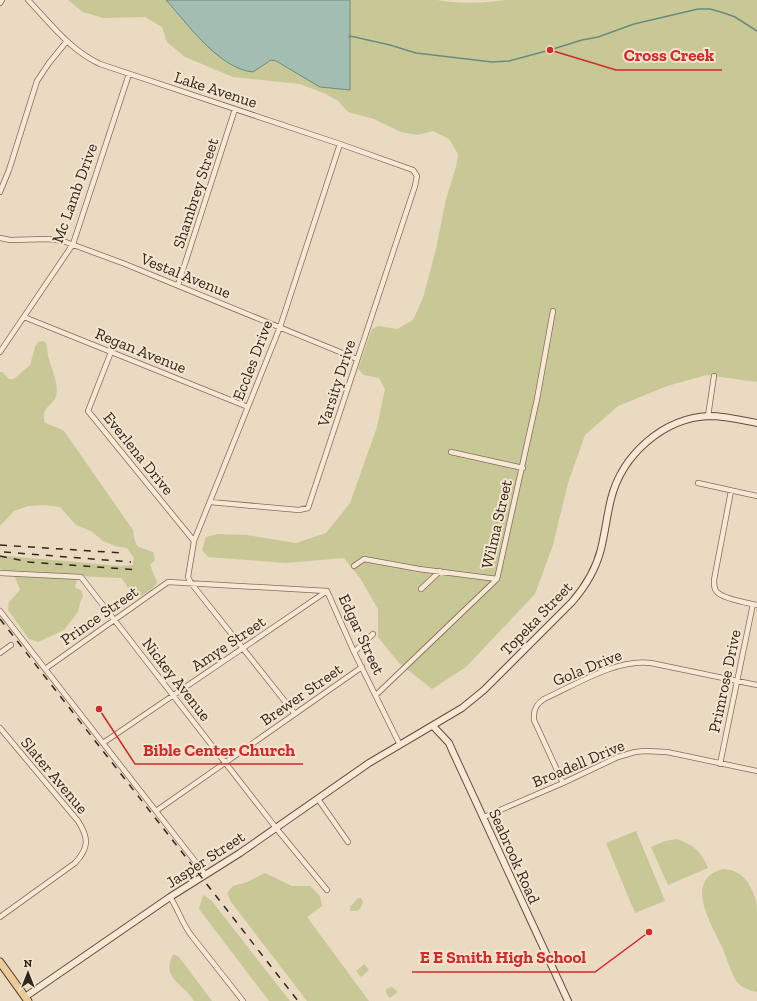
<svg xmlns="http://www.w3.org/2000/svg" width="757" height="1001" font-family="'Zilla Slab',serif">
	<rect width="100%" height="100%" fill="#eadac1"/>
	<!-- green -->
	<path fill="#c7c896" d="M68,0H437C459,4 484,3 506,0H757V382L707,375L667,386L618,406L585,435L568,483L553,545L535,594L466,667L432,689L399,663L378,637V609L360,578L344,558L286,563L208,557L202,550L206,537L218,534L247,535L296,543L326,533L350,503L377,427L385,389L379,378L364,375L358,369L372,329L378,326L397,329L413,320L423,298L436,249L446,199L456,167L458,154L449,139L433,131L417,135L401,132L374,119L348,112L338,101L326,94L300,84L233,77L185,57L167,42L162,27L145,17L103,18L83,12Z
		M44,341L46,344C48,349 47,354 49,359C52,371 59,383 56,396C54,406 40,406 45,423C52,426 58,427 64,431L133,530C136,549 136,546 153,552L155,560L150,565L157,582C152,591 142,597 132,597L126,584L121,578L52,575L73,577L77,581L75,586L76,588L81,590L83,596L80,603L78,612L64,630L38,642L29,639L8,610L9,602L20,590L14,574L0,569V557L7,556L121,566L133,565L134,558L127,548L115,546L103,541L91,531L76,525L60,507L45,505L28,506L14,511L0,526V372H2L9,379H14L30,365L35,347L38,342Z
		M636,831L665,901L635,913L606,843Z
		M677,839C695,846 700,850 708,868L668,885L651,847L665,841Z
		M723,869C743,870 750,883 756,900C757,907 757,917 757,925C757,947 757,970 757,992C751,991 742,988 738,983C733,978 726,957 723,949C712,925 682,880 723,869Z
		M265,873L292,886H310L320,896L322,906L307,917L369,1001H307L231,902L227,893L233,886L247,882Z
		M203,895L211,900L290,1001H269L199,909Z
		M358,898H361L363,902L360,909L357,911H350V907Z
		M173,954L179,957L212,1001H194C191,997 188,992 184,989C171,977 165,971 173,954Z
		M364,964L369,970L361,977L356,971Z
		M392,987L398,992L390,998L386,993V989Z"/>
	<!-- water -->
	<path fill="#a3bdb3" stroke="#6b8a7f" d="M166,0H350V90L320,87L276,61L271,60L253,72C219,69 187,23 166,0Z"/>
	<g fill="none" stroke-linecap="round" stroke-linejoin="round">
		<!-- stream -->
		<path stroke="#6b8a7f" stroke-width="1.5" d="M349,37L350,36L390,45L416,53L492,62L509,61L550,50L582,40L598,37L634,24L698,9H710L724,13L735,17L757,31"/>
		<defs>
			<path id="street" d="M28,0C50,23 70,50 100,64L340,144L413,170L417,176L415,186L308,508L299,510L210,502
				M0,3L2,0
				M0,192L9,170L37,81L49,63L67,41
				M0,238L10,240L49,239L63,241L125,264L357,359
				M178,285L235,109
				M24,317L248,407
				M0,352L73,244L129,74
				M111,352L88,411L194,541
				M708,416L714,376
				M451,452L523,468
				M698,483L757,496
				M731,491L714,580C714,585 714,589 717,592C723,599 748,603 757,605
				M354,566L364,559L419,569L497,579
				M0,573L81,577L276,828L327,890
				M421,589L440,571
				M0,611L205,874
				M354,652L373,634
				M0,653L11,645
				M45,669L168,582L327,591L354,652L400,745
				M376,695L497,579L537,399L553,311
				M295,714L191,583L188,577L194,541L280,327L340,144
				M0,728L78,821C89,838 89,848 75,863L0,917
				M103,743L327,591
				M720,764L753,604
				M563,783L534,720C533,710 536,704 544,699C575,685 617,658 651,663L757,685
				M318,799L348,842
				M156,811L362,667
				M484,817L563,783L618,757L635,752L645,751L667,752L757,771
				M170,897C178,909 182,923 191,935L243,1001"/>
			<path id="secondary" d="M433,726L449,743L452,750L568,1001
				M25,997L170,897L240,853L369,763L462,708L484,690L572,602C585,587 596,569 601,549C605,533 607,515 611,499C622,455 663,418 709,416C725,416 741,420 757,423"/>
			<path id="primary" d="M0,962L28,1001"/>
		</defs>
		<!-- street casing -->
		<use href="#street" stroke="#836c5a" stroke-width="6"/>
		<!-- secondary casing -->
		<use href="#secondary" stroke="#644d3d" stroke-width="8"/>
		<!-- primary casing -->
		<use href="#primary" stroke="#513b2e" stroke-width="9"/>
		<!-- street -->
		<use href="#street" stroke="#f6e8d4" stroke-width="4.5"/>
		<!-- secondary -->
		<use href="#secondary" stroke="#f6e8d4" stroke-width="6"/>
		<!-- primary -->
		<use href="#primary" stroke="#eccb9b" stroke-width="7"/>
		<!-- rail -->
		<path stroke="#33261d" stroke-width="1.5" stroke-dasharray="7 7" stroke-linecap="butt" d="M0,545L122,553
			M4,552L131,562
			M0,556L29,562L138,570
			M0,619L298,1001"/>
	</g>
	<g text-anchor="middle" stroke-width="4" stroke-linejoin="round" paint-order="stroke">
		<!-- street labels -->
		<g font-size="16" fill="#33261d" stroke="#f3e5d0">
			<text transform="translate(216 89) rotate(18)" y="6">Lake Avenue</text>
			<text transform="translate(74 193) rotate(-70)" y="6">Mc Lamb Drive</text>
			<text transform="translate(195 193) rotate(-72)" y="6">Shambrey Street</text>
			<text transform="translate(186 275) rotate(22)" y="6">Vestal Avenue</text>
			<text transform="translate(141 350) rotate(22)" y="6">Regan Avenue</text>
			<text transform="translate(252 360) rotate(-69)" y="6">Eccles Drive</text>
			<text transform="translate(336 383) rotate(-72)" y="6">Varsity Drive</text>
			<text transform="translate(139 453) rotate(51)" y="6">Everlena Drive</text>
			<text transform="translate(496 524) rotate(-77)" y="6">Wilma Street</text>
			<text transform="translate(99 615) rotate(-35)" y="6">Prince Street</text>
			<text transform="translate(536 618) rotate(-46)" y="6">Topeka Street</text>
			<text transform="translate(362 634) rotate(65)" y="6">Edgar Street</text>
			<text transform="translate(228 643) rotate(-34)" y="6">Amye Street</text>
			<text transform="translate(587 667) rotate(-22)" y="6">Gola Drive</text>
			<text transform="translate(177 679) rotate(52)" y="6">Nickey Avenue</text>
			<text transform="translate(724 681) rotate(-78)" y="6">Primrose Drive</text>
			<text transform="translate(301 694) rotate(-35)" y="6">Brewer Street</text>
			<text transform="translate(578 763) rotate(-23)" y="6">Broadell Drive</text>
			<text transform="translate(55 775) rotate(50)" y="6">Slater Avenue</text>
			<text transform="translate(515 856) rotate(66)" y="6">Seabrook Road</text>
			<text transform="translate(205 859) rotate(-33)" y="6">Jasper Street</text>
		</g>
	</g>
	<!-- callouts -->
	<path fill="none" stroke="#d62828" stroke-width="1.5" d="M550 50L616 70H722M99 709L135 764H303M649 932L595 972H412"/>
	<g fill="#d62828" stroke="#f3e5d0" stroke-width="1.5">
		<circle cx="550" cy="50" r="4"/>
		<circle cx="99" cy="709" r="4"/>
		<circle cx="649" cy="932" r="4"/>
	</g>
	<g font-size="17" text-anchor="middle" font-weight="bold" fill="#d62828" stroke="#f3e5d0" stroke-width="4" stroke-linejoin="round" paint-order="stroke">
		<text x="669" y="61">Cross Creek</text>
		<text x="219" y="756">Bible Center Church</text>
		<text x="503" y="963">E E Smith High School</text>
	</g>
	<!-- north arrow -->
	<g transform="translate(28 973)" stroke="#f3e5d0" stroke-width="3" paint-order="stroke">
	<path d="M0-3L7 15L0 10L-7 15Z" fill="#33261d"/>
	<text y="-6" font-size="11" font-weight="bold" text-anchor="middle" fill="#33261d">N</text>
	</g>
</svg>
